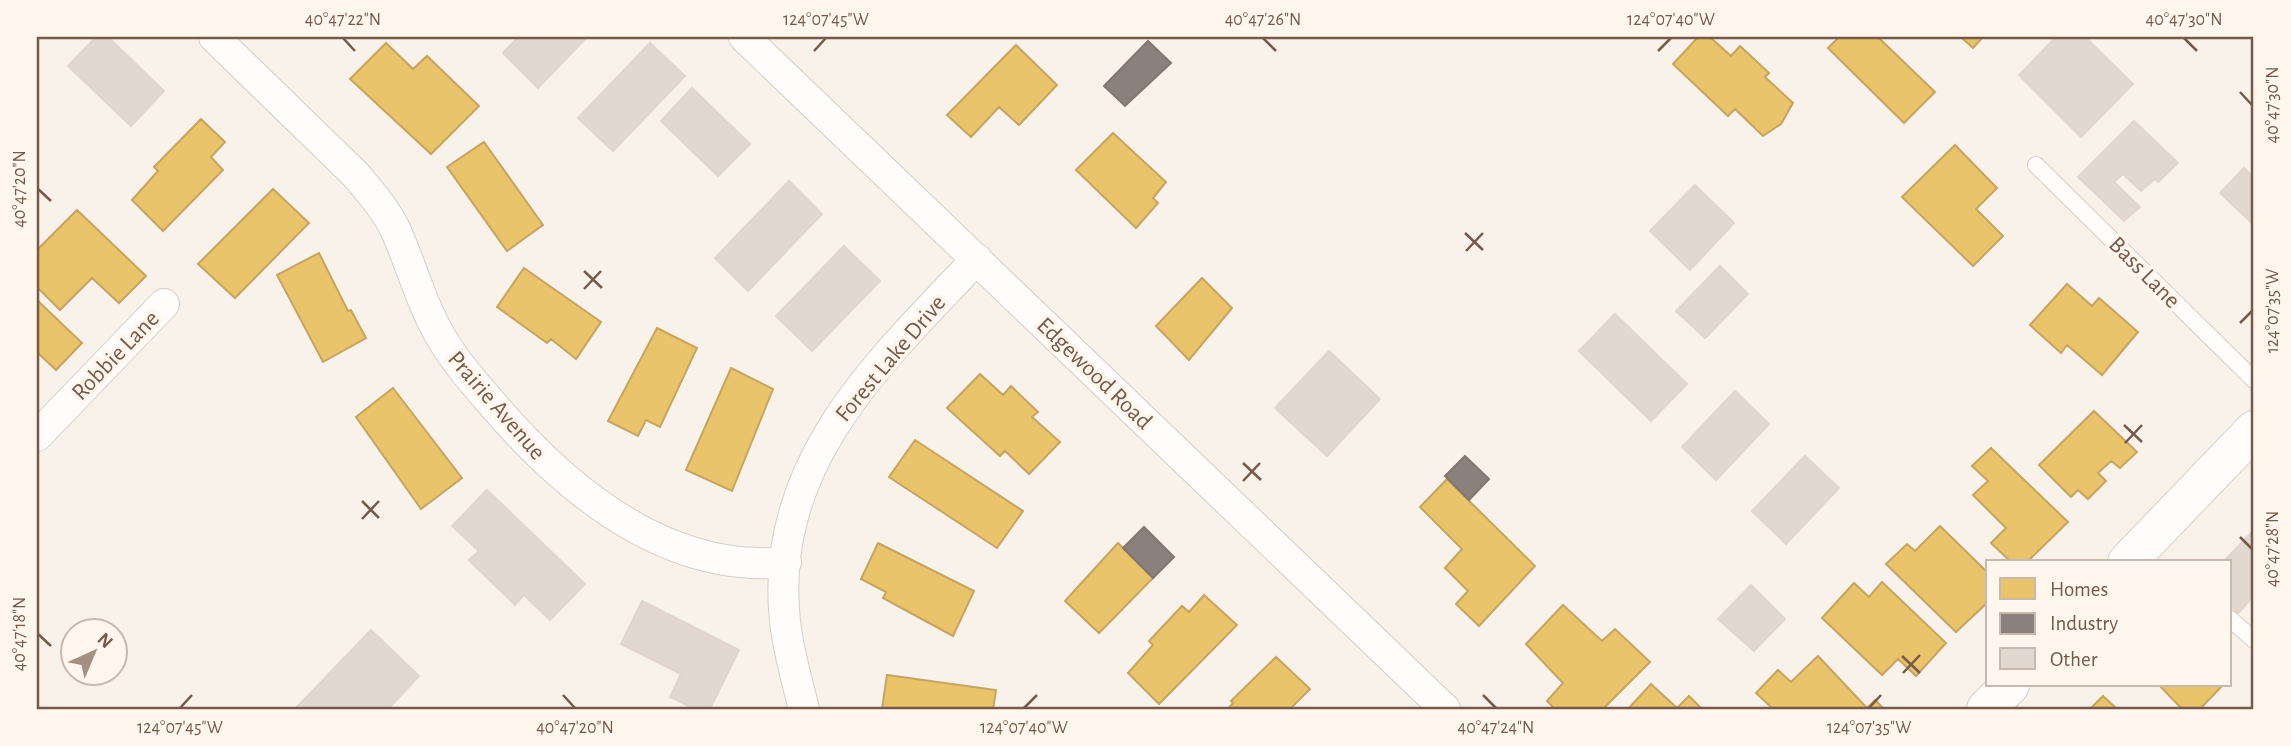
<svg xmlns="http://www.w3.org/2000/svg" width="2291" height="746" font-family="'Alegreya Sans',sans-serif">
	<rect width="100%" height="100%" fill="#f8f2eb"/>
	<!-- homes -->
	<path fill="#e9c46a" stroke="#c7a460" stroke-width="2" d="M1698,37H1710L1731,56L1740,46L1769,73L1765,77L1793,103L1781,124L1763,136L1735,109L1728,116L1673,64Z
		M1839,37H1878L1935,92L1904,123L1828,48Z
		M1961,37H1983L1973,48Z
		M386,43L413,69L427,56L479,106L431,154L350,79Z
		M1016,45L1057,85L1019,125L999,107L971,137L947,115Z
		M201,119L225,142L211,157L223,170L163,231L132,200L158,171L154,167Z
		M1113,133L1166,182L1153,198L1158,203L1136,228L1076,170Z
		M484,142L543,225L507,251L447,167Z
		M1955,145L1997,188L1976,209L2003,236L1973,266L1902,197Z
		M273,189L309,223L235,298L198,264Z
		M77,210L146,276L119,303L92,278L60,310L37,287V250Z
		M319,253L348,311L351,310L366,338L323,362L277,275Z
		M524,268L601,322L576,359L551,339L547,343L497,307Z
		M1202,278L1232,308L1189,360L1156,326Z
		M2067,284L2092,306L2099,298L2138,332L2102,375L2067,345L2061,353L2030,325Z
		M37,300L82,343L56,370L37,352Z
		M657,328L697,348L660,427L646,420L638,436L608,421Z
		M731,368L773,389L732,491L686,470Z
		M980,374L1003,395L1011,386L1038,412L1032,417L1060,442L1029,474L1005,451L1000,456L947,408Z
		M393,388L462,478L421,509L356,417Z
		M2094,411L2137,452L2120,468L2111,461L2098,473L2106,481L2088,499L2078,490L2071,497L2039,465Z
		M915,440L1023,511L997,548L889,477Z
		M1991,448L2068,522L2027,562H2011L1991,543L2006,528L1973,495L1988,481L1972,466Z
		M1447,479L1535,566L1479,626L1456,604L1468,591L1445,568L1462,549L1420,507Z
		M1940,526L1988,573V602L1956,632L1886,564L1907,544L1915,551Z
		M878,543L974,591L953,636L883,598L886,592L861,579Z
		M1118,543L1153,578L1099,633L1065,601Z
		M1882,582L1946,643L1916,676L1898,659L1882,675L1822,618L1854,583L1869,597Z
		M1204,595L1237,625L1159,704L1128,673L1153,645L1149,641L1182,606L1189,612Z
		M1563,605L1602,641L1615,629L1650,662L1603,709H1555L1547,701L1563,683L1526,644Z
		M1818,656L1867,708L1875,700L1884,709H1773L1756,693L1778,670L1791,682Z
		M1276,657L1310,689L1290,709H1228L1233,703L1231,701Z
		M887,675L996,690L993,709H882Z
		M1651,684L1677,708L1689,696L1702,709H1628Z
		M2159,685H2223L2200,709H2182Z
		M2103,696L2117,709H2090Z"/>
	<!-- industry -->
	<path fill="#8a817c" stroke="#84756d" stroke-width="2" d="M1148,41L1171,63L1125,106L1104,86Z
		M1465,456L1489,479L1469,500L1445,476Z
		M1144,527L1174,557L1153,578L1123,548Z"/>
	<!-- building -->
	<path fill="#e2d8d0" stroke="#e1d5cd" stroke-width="2" d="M96,37H108L164,91L131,126L68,66Z
		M518,37H587L538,88L503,53Z
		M2056,37H2085L2133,84L2081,137L2019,75Z
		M650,43L685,76L613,151L578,118Z
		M692,88L750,144L718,176L661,121Z
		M2134,121L2178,163L2158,182L2155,179L2141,191L2123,174L2114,182L2140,207L2124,221L2078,177Z
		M2244,168L2254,178V225L2220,193Z
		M789,181L822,214L748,291L715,258Z
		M1695,185L1734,223L1690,270L1650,231Z
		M844,246L880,281L812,351L776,316Z
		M1720,266L1748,294L1705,338L1676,311Z
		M1615,314L1687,384L1651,421L1579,351Z
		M1329,351L1380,399L1327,456L1275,408Z
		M1735,391L1769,424L1716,480L1682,447Z
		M1805,456L1839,488L1786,544L1752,511Z
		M487,490L585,584L550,620L524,595L515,605L469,560L479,551L452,526Z
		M2254,530V601L2252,598L2238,613L2230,606V562H2223Z
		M1751,585L1785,619L1754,651L1718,619Z
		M642,601L739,650L710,709H695L670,697L681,674L621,644Z
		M371,630L419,676L388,709H295Z"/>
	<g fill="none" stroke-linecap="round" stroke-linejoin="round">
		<defs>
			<path id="lane" d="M2036,165L2254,380
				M2230,619L2254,640"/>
			<path id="street" d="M214,37L356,175C371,193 386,210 396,231C412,267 422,306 442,339C457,364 475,384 494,406C567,491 667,574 786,562
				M744,37L1445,709
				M37,436L164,304
				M804,709C797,680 788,651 785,621C768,464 879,362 977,259"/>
			<path id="secondary" d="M2127,562L2254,430
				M1986,709L2010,685"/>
		</defs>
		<!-- lane casing -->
		<use href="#lane" stroke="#d6cec8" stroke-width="18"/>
		<!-- street casing -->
		<use href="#street" stroke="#d6cec8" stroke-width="32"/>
		<!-- secondary casing -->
		<use href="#secondary" stroke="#d7cec8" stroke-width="40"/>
		<!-- lane -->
		<use href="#lane" stroke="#fefdfc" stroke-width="16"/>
		<!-- street -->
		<use href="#street" stroke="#fefdfc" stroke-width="30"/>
		<!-- secondary -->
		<use href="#secondary" stroke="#fefdfc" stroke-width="38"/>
	</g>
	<!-- ticks -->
	<path fill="none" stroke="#77594a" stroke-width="2.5" d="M343,38L355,51M1263,38L1276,51M2184,38L2197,51M814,51L826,38M1658,51L1671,38M2240,92L2252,105M38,189L51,201M1465,233L1483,250M1466,251L1483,233M584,271L602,288M584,289L601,271M2240,323L2252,311M2124,425L2142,442M2125,443L2142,425M1243,463L1261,480M1243,481L1260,463M362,501L379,518M362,519L379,501M2240,537L2252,549M38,634L51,646M1902,656L1920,673M1903,673L1920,655M563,695L575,708M1483,695L1496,708M180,708L192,695M1024,708L1037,695M1869,708L1881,695"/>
	<g text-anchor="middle" stroke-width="7" stroke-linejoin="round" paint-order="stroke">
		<!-- street labels -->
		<g font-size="24" fill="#77594a" stroke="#fff7ed">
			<text transform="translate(2145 272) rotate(45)" y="8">Bass Lane</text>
			<text transform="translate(115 355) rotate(-46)" y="8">Robbie Lane</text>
			<text transform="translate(890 358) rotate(-50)" y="8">Forest Lake Drive</text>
			<text transform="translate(1095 373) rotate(44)" y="8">Edgewood Road</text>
			<text transform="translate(497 405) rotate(49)" y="8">Prairie Avenue</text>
		</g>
	</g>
	<!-- border -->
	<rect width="2291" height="746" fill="none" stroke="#fff7ed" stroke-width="77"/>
	<!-- legend -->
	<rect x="1986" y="560" width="245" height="126" fill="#fff7ed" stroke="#c9b8ac" stroke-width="2"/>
	<rect x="2000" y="578" width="35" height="21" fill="#e9c46a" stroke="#c9b8ac" stroke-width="2"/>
	<text x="2050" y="596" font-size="21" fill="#77594a">Homes</text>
	<rect x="2000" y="613" width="35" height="21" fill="#8a817c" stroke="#c9b8ac" stroke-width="2"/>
	<text x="2050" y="630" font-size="21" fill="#77594a">Industry</text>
	<rect x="2000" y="648" width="35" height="21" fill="#e2d8d0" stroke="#c9b8ac" stroke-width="2"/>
	<text x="2050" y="666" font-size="21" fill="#77594a">Other</text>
	<!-- north arrow -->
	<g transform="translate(94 652) rotate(44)"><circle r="33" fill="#fff7ed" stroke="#c9b8ac" stroke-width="2"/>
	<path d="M0-5L12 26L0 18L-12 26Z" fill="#a48f82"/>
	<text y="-10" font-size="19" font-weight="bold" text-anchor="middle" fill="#77594a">N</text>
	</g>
	<rect x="38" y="38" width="2214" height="670" fill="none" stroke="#77594a" stroke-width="2.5"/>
	<g font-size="18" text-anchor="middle" fill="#77594a">
		<text x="343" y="25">40°47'22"N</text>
		<text x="826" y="25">124°07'45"W</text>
		<text x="1263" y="25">40°47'26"N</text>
		<text x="1671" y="25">124°07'40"W</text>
		<text x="2184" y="25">40°47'30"N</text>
		<text transform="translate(2272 105) rotate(-90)" y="6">40°47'30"N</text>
		<text transform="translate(19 189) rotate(-90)" y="6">40°47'20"N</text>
		<text transform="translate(2272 311) rotate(-90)" y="6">124°07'35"W</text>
		<text transform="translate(2272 549) rotate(-90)" y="6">40°47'28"N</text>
		<text transform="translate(19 634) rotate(-90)" y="6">40°47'18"N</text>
		<text x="180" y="733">124°07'45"W</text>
		<text x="575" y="733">40°47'20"N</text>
		<text x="1024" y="733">124°07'40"W</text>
		<text x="1496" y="733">40°47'24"N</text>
		<text x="1869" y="733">124°07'35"W</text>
	</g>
</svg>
